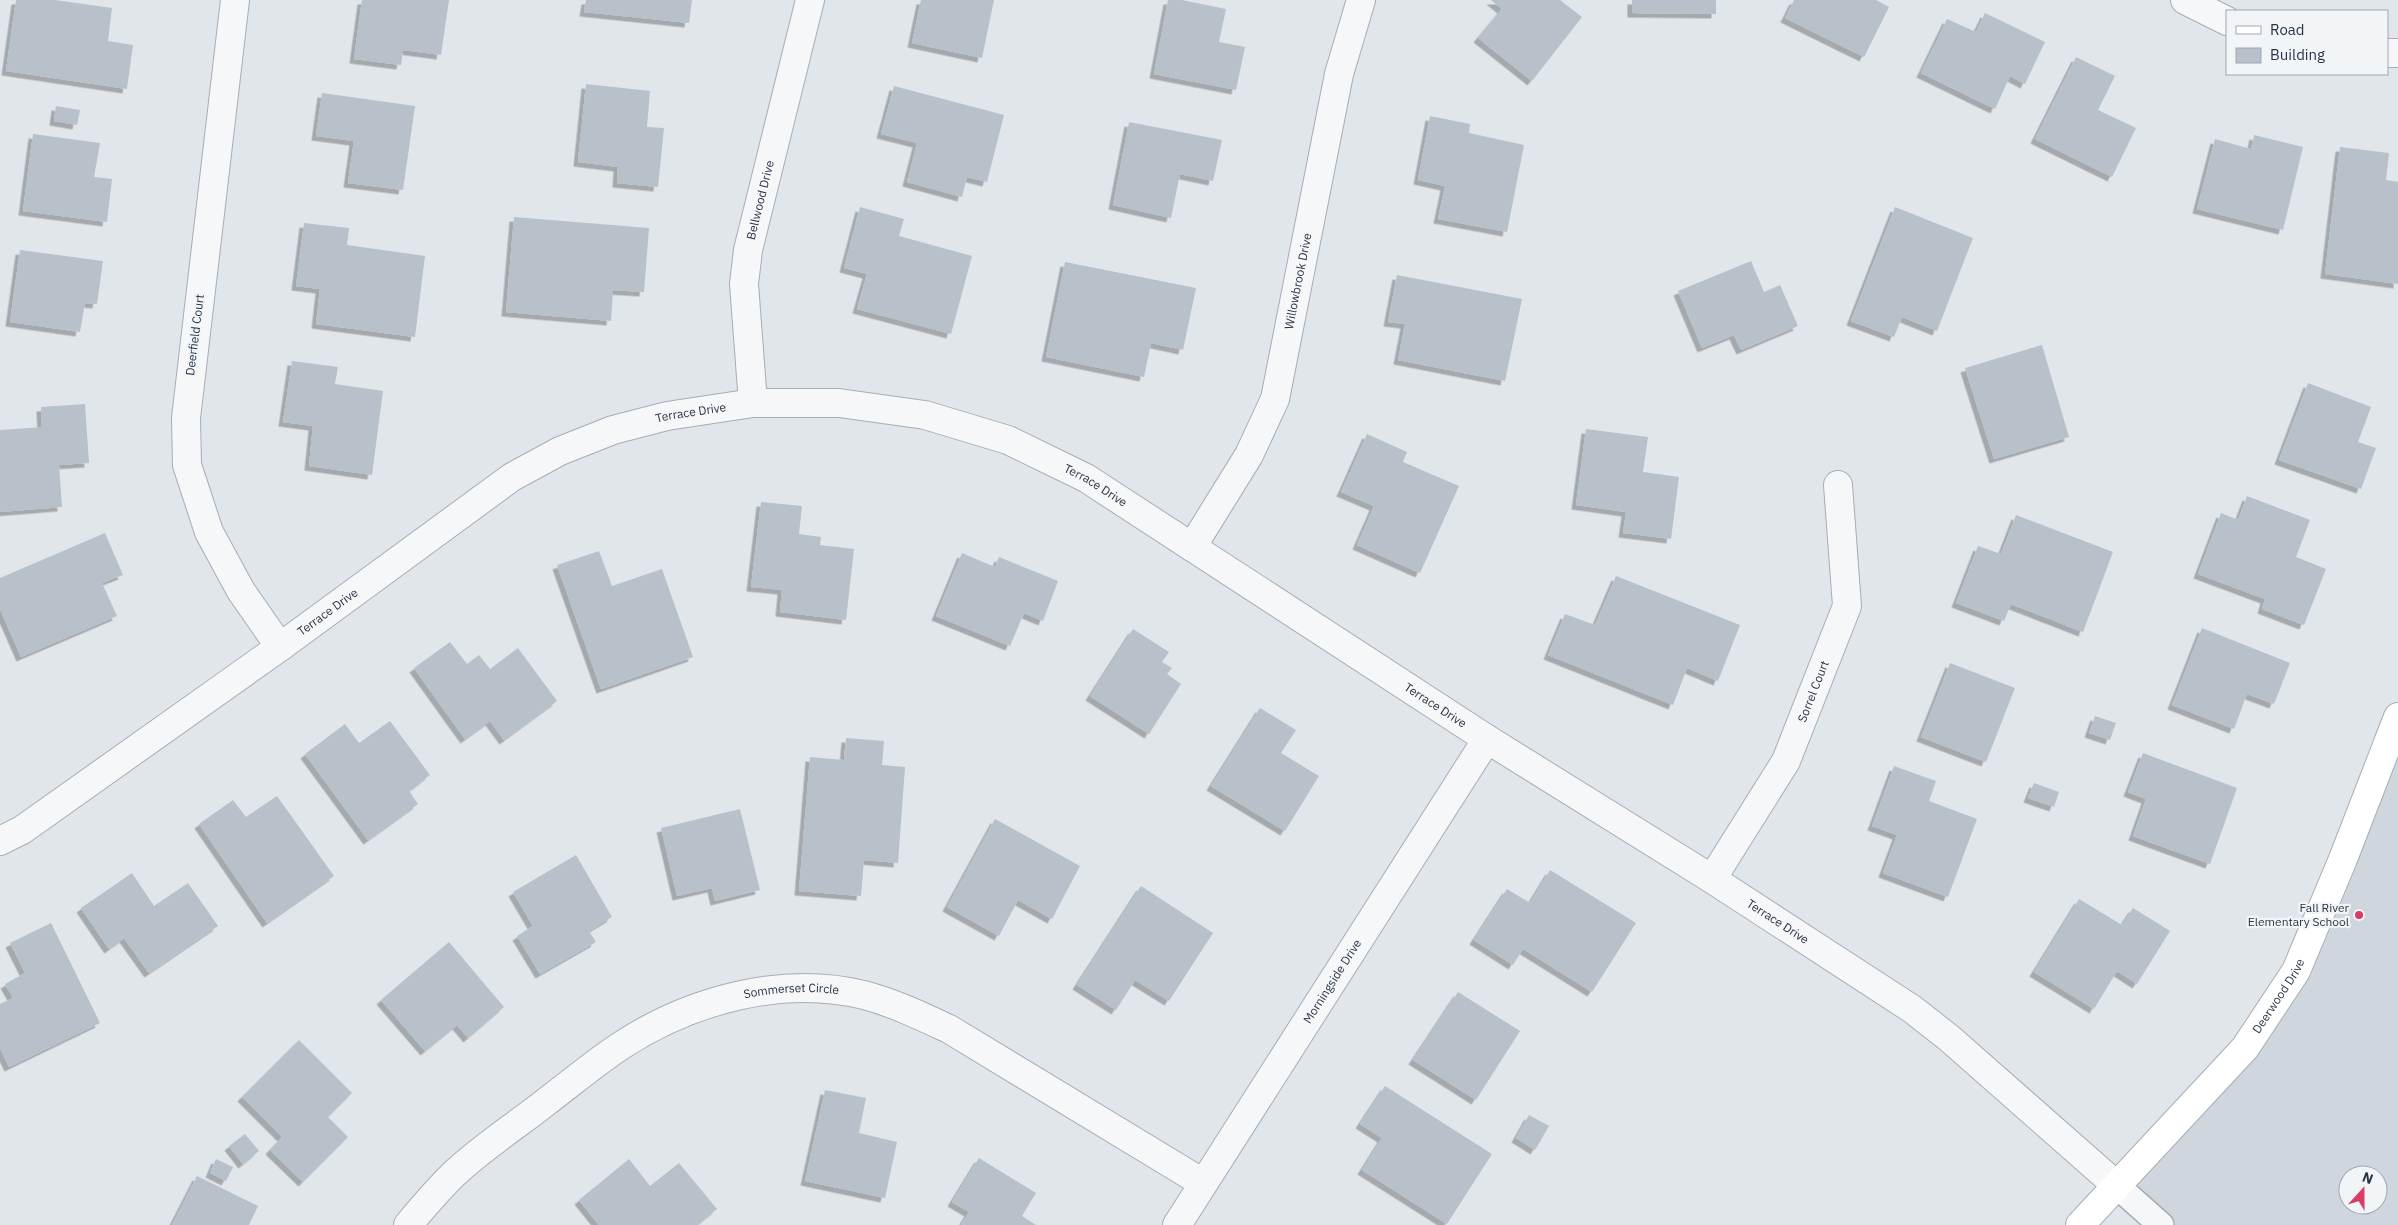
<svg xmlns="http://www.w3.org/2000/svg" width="2398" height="1225" font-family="'IBM Plex Sans',sans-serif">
	<defs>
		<filter id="shadow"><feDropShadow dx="-4.5" dy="4.5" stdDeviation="0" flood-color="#0004"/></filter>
	</defs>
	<rect width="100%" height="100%" fill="#e1e6eb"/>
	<!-- built -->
	<path fill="#cfd6dd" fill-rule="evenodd" d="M2398,717V1225H2161L2116,1185L2245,1048ZM2348,1175H2378V1205H2348Z"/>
	<!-- building -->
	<path fill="#b8c0ca" filter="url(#shadow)" d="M16,0H55L112,8L108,41L133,45L127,89L6,71Z
		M362,0H449L441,55L403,50L401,65L354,59Z
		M586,0H692L689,23L584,12Z
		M921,0H994L982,58L912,43Z
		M1168,0H1182L1226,9L1219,42L1245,47L1236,90L1154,74Z
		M1491,0H1560L1582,17L1532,81L1478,38L1502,9Z
		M1632,0H1716V14L1632,13Z
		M1794,0H1876L1889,7L1864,57L1785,18Z
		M1985,13L2045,42L2025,84L2010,76L1995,109L1921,73L1947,19L1976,32Z
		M2076,57L2115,76L2098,110L2136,128L2112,177L2035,139Z
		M586,84L650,91L647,127L664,128L658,187L617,183L618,167L578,162Z
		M894,86L1004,115L987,182L967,177L962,197L907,182L917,143L881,134Z
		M322,93L415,106L403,190L348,183L354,141L316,136Z
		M56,106L80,110L77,125L54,121Z
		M1430,116L1470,124L1469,133L1524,145L1507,232L1438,219L1445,186L1418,180Z
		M1129,122L1222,140L1213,181L1180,174L1171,218L1113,205Z
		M33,134L100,143L94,177L112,179L107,222L23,211Z
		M2254,135L2303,147L2283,230L2197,209L2215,139L2251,149Z
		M2340,147L2389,153L2386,180L2398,182V284L2325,274Z
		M860,207L904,219L899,236L972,256L951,334L857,309L867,274L844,268Z
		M1895,207L1973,238L1937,331L1902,317L1894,337L1851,321Z
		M514,217L649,228L644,292L613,290L611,321L506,312Z
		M304,223L349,228L347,245L425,256L415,337L316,324L320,289L296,286Z
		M20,250L103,261L97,304L85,303L80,332L10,322Z
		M1751,261L1764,292L1780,285L1798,326L1741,350L1734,335L1702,348L1678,291Z
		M1065,262L1196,288L1183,350L1151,343L1144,377L1046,357Z
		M1397,275L1522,299L1505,381L1398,360L1405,324L1388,322Z
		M2042,345L2069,437L1994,459L1965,368Z
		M292,361L338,367L335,384L383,391L372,475L309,466L313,426L283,422Z
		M2308,383L2371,407L2358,442L2376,448L2361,489L2279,460Z
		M85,404L89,463L59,465L62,507L0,512V430L42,427L41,407Z
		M1586,429L1648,437L1643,472L1679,477L1671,539L1623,533L1626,512L1576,505Z
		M1367,434L1407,452L1403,462L1459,486L1420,573L1357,545L1374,506L1341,492Z
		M2247,496L2310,520L2296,557L2326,569L2304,625L2262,609L2265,599L2198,574L2221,513L2238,520Z
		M761,502L802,506L799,534L821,537L820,545L854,549L846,620L780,612L782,590L751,587Z
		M2016,515L2113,552L2083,632L2011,604L2004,621L1956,603L1978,546L2001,554Z
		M105,533L123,575L102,583L117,616L21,657L0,609V578Z
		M599,551L612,586L662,569L693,657L601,689L557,565Z
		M962,553L995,567L999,557L1058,581L1043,621L1024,613L1010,646L936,616Z
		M1616,576L1740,625L1718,681L1687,668L1673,705L1548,655L1565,614L1595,625Z
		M2202,628L2290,663L2274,704L2247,694L2234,729L2172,705Z
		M1133,629L1169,652L1162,662L1172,668L1167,674L1181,684L1149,734L1090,696Z
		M450,642L467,664L479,655L490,669L518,648L557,701L504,740L490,721L465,739L414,668Z
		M1950,663L2015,688L1986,762L1921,737Z
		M1260,708L1296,730L1281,753L1319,776L1285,831L1211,786Z
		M2095,716L2116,723L2110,740L2089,733Z
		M390,721L430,775L409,791L418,804L368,840L305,754L345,724L359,743Z
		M846,738L884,741L882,765L905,767L898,863L864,860L861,896L799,891L810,757L844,760Z
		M2143,753L2237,788L2210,864L2133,836L2146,799L2128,792Z
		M1894,766L1936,781L1929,801L1977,819L1948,897L1883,873L1897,835L1872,826Z
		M2034,783L2059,792L2054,807L2028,798Z
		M277,796L334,876L267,923L199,824L233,800L246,817Z
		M740,809L760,890L715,901L712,888L677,896L661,828Z
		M995,819L1080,866L1052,919L1018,900L999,936L947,907Z
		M576,855L612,917L589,931L596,942L540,974L517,936L533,926L513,892Z
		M1550,870L1636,923L1592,992L1523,949L1513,965L1474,940L1507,889L1530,903Z
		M132,873L154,906L188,883L218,926L149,973L124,938L109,949L81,908Z
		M1141,886L1213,933L1169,1001L1135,980L1116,1010L1077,985Z
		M2079,899L2122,925L2133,908L2170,931L2137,984L2117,971L2094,1009L2034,972Z
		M51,923L100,1023L9,1067L0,1048V1004L13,998L5,984L25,973L10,943Z
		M449,942L504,1007L468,1038L457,1025L425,1051L381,1000Z
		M1458,992L1520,1031L1476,1100L1413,1060Z
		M299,1040L352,1093L328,1117L348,1137L303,1182L270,1150L282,1137L242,1097Z
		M1385,1086L1492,1154L1447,1224L1362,1170L1382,1138L1360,1124Z
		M825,1090L866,1098L859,1133L897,1142L885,1198L805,1181Z
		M1529,1115L1549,1126L1535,1150L1516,1138Z
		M245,1134L259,1151L243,1164L229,1146Z
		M979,1158L1036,1193L1022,1216L1036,1225H961L969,1212L952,1202Z
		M216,1159L233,1167L226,1181L210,1173Z
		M629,1159L650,1186L679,1163L717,1209L697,1225H599L579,1200Z
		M197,1176L258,1206L249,1225H172Z"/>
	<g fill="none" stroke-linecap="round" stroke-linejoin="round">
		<defs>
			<path id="lane" d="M2116,1185L2161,1225"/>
			<g id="street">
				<path d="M235,0L186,418L187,465L209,532L241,591L280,647"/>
				<path d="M2185,0L2227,21"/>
				<path d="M2387,53H2398"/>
				<path id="s1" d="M753,403L744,284L748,250L810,0"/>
				<path id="s2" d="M1192,547L1249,455L1275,399L1339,74L1361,0"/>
				<path id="s3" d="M0,841L22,830L280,647L512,477L560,451L613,430L667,416L753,403H839L925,415L1008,440L1086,478L1487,739L1712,879L1912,1009L1949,1038L2116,1185"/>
				<path id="s4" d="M1712,879L1786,761L1847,606L1838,485"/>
				<path id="s5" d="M408,1225C423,1207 439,1188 456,1172C484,1146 517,1125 546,1102C571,1083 596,1062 622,1045C691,1000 783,975 864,995C894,1003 921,1016 949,1029L1203,1183"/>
				<path id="s6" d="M1177,1225L1487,739"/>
			</g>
			<g id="secondary">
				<path id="s7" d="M2080,1225L2245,1048L2296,971L2343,859L2398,717"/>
			</g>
		</defs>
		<!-- lane casing -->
		<use href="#lane" stroke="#a6adb6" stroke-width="28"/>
		<!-- street casing -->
		<use href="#street" stroke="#a6adb6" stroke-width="30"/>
		<!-- secondary casing -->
		<use href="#secondary" stroke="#a6adb6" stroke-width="30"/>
		<!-- lane -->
		<use href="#lane" stroke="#f5f7f9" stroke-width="25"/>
		<!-- street -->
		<use href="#street" stroke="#f5f7f9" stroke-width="28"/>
		<!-- secondary -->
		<use href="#secondary" stroke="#fff" stroke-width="28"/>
	</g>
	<!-- markers -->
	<circle fill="#db3c65" stroke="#f1f5f8" stroke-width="2" cx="2359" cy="915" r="5"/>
	<g text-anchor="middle" stroke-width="4.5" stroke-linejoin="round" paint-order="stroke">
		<!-- street labels -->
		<g font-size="12" fill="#283545" stroke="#f1f5f8">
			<text dy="4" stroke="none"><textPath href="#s1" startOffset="205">Bellwood Drive</textPath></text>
			<text dy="4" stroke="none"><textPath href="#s2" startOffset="290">Willowbrook Drive</textPath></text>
			<text transform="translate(195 335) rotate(-83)" y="4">Deerfield Court</text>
			<text dy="4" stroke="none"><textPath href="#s3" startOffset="820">Terrace Drive</textPath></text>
			<text dy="4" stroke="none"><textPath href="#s3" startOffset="1241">Terrace Drive</textPath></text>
			<text dy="4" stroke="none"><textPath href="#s3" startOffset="400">Terrace Drive</textPath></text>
			<text dy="4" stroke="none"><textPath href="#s4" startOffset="214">Sorrel Court</textPath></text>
			<text dy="4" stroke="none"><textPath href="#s3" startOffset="1646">Terrace Drive</textPath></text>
			<text dy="4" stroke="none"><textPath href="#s3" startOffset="2051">Terrace Drive</textPath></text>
			<text dy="4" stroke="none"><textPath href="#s6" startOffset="289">Morningside Drive</textPath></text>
			<text dy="4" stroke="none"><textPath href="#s5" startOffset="461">Sommerset Circle</textPath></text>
			<text dy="4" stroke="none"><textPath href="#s7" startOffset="304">Deerwood Drive</textPath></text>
		</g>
		<!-- poi labels -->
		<g font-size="12" fill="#283545" stroke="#f1f5f8" text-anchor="end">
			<text x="2349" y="912">Fall River<tspan x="2349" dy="14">Elementary School</tspan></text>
		</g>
	</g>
	<!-- legend -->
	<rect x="2226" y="10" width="162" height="65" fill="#f1f5f8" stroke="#a1a8b0"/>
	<rect x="2236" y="26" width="25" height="8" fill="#ffffff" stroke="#a1a8b0"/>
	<text x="2270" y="35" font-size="15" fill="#283545">Road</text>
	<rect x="2236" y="48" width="25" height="15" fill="#b8c0ca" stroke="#a1a8b0"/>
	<text x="2270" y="60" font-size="15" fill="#283545">Building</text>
	<!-- north arrow -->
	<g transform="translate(2363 1190) rotate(21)"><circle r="24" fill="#f1f5f8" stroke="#a1a8b0"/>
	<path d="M0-4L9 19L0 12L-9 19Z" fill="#db3c65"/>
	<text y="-8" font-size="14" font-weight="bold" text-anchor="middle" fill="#283545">N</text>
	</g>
</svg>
